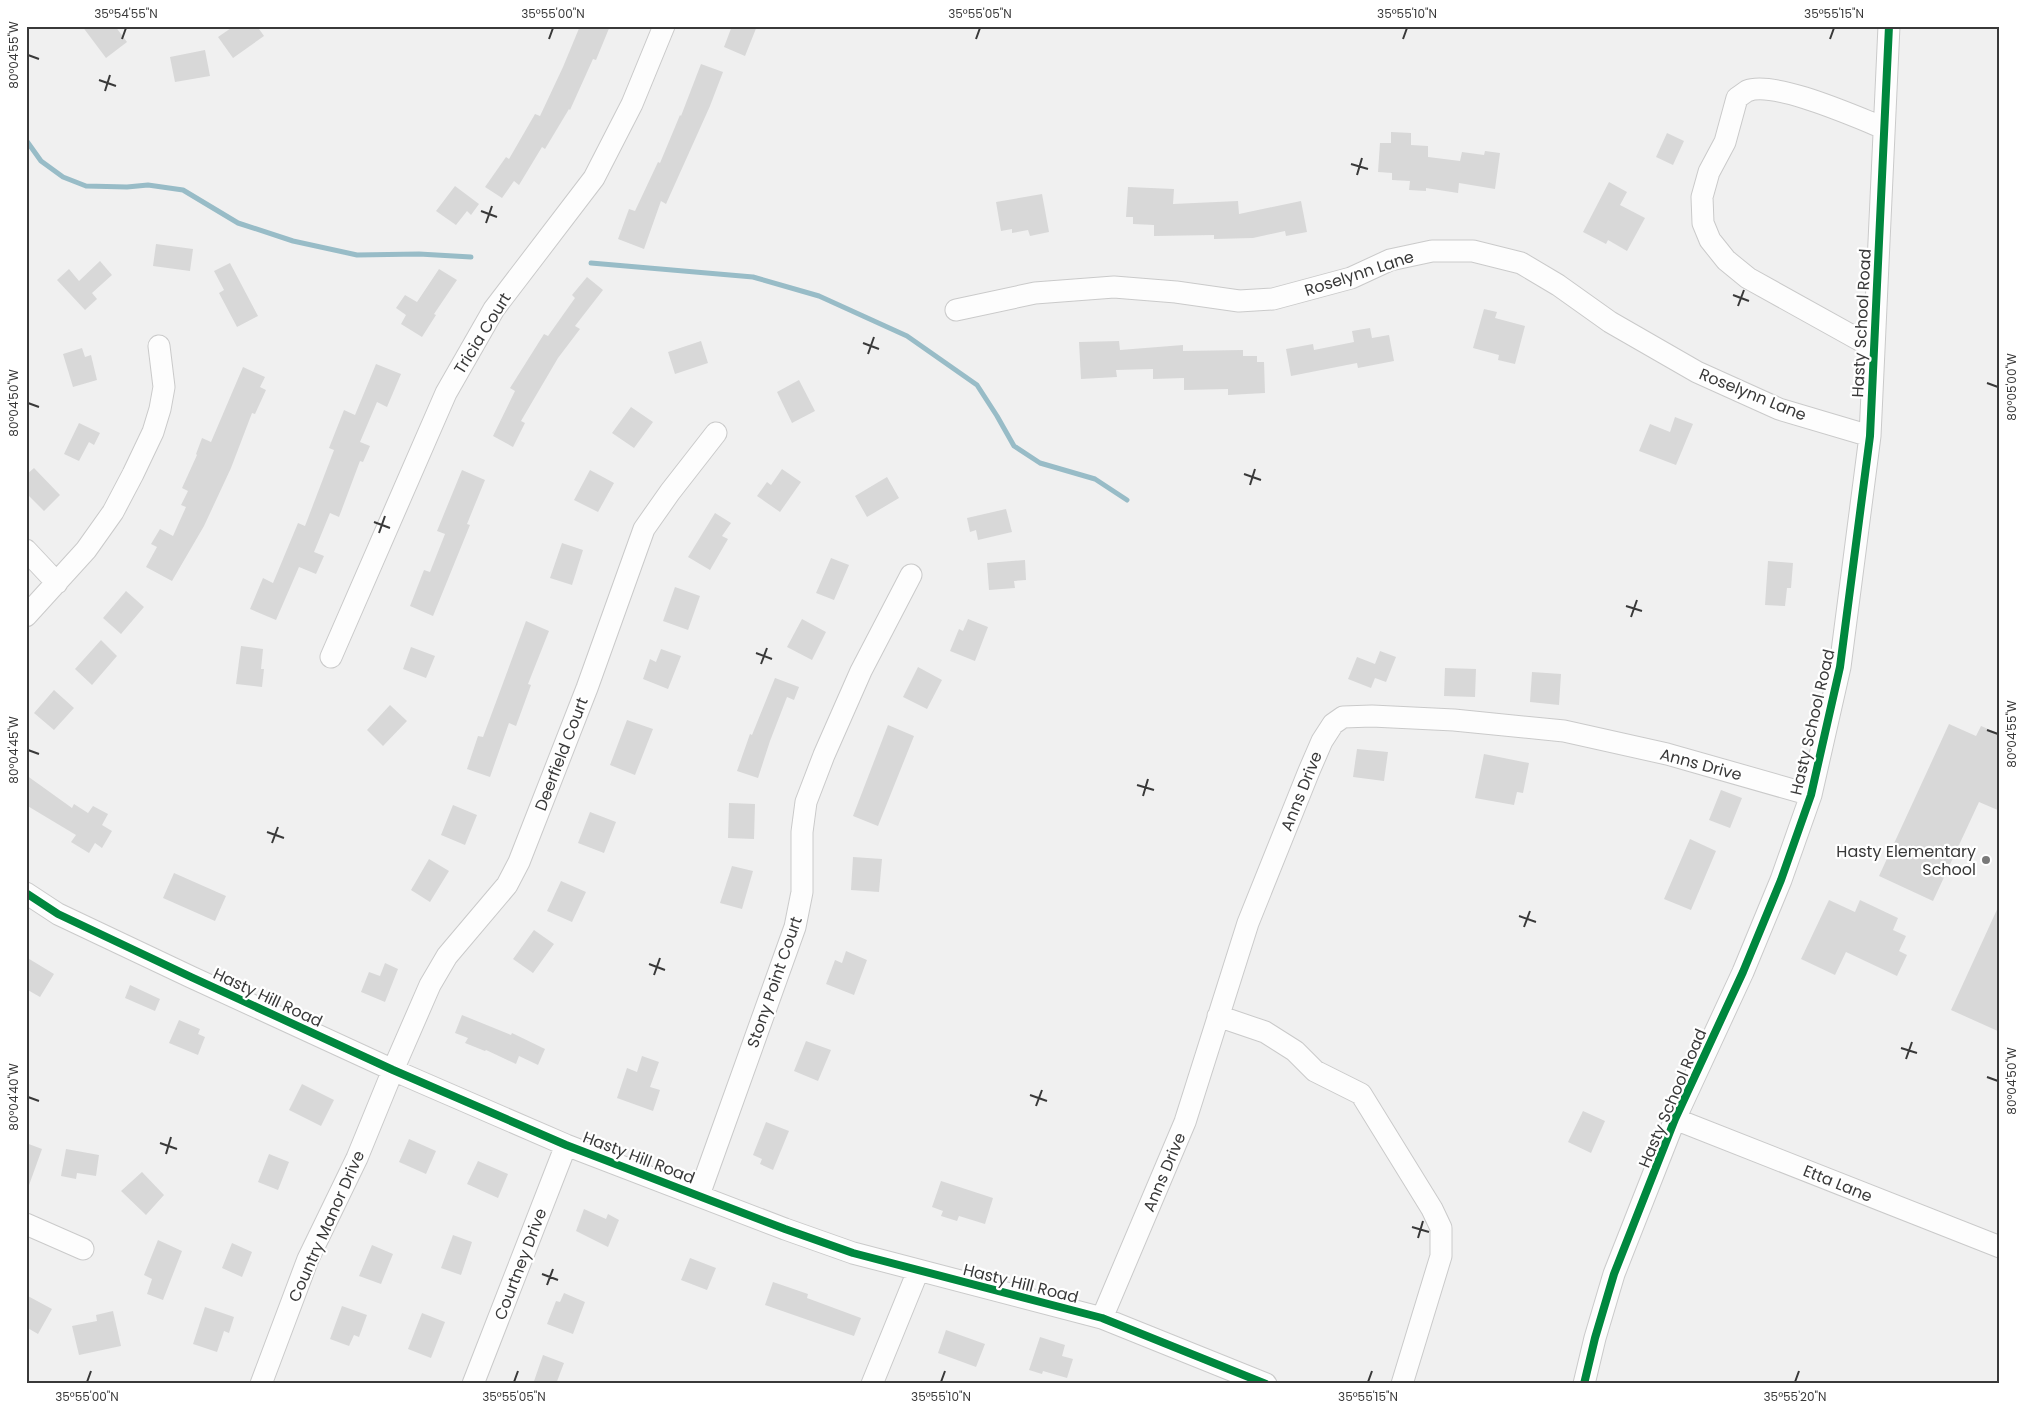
<svg xmlns="http://www.w3.org/2000/svg" width="2026" height="1410" font-family="Poppins,sans-serif">
	<rect width="100%" height="100%" fill="#f0f0f0"/>
	<g fill="none" stroke-linecap="round" stroke-linejoin="round">
		<!-- stream -->
		<path stroke="#98bcc7" stroke-width="5" d="M26,140L41,161L63,177L86,186L127,187L148,185L183,190L238,223L293,241L357,255L419,254L471,257
			M591,263L753,277L819,296L907,336L977,385L997,416L1014,446L1040,463L1095,479L1127,500"/>
	</g>
	<!-- building -->
	<path fill="#d8d8d8" d="M82,26H115L127,42L106,58Z
		M234,26H257L264,36L233,58L218,37Z
		M580,26H610L596,60L593,59L570,110L569,109L545,149L542,147L519,185L514,181L502,198L485,187L506,157L509,159L535,114L540,116L563,67Z
		M732,26H757L745,56L724,47Z
		M205,50L210,76L175,82L170,57Z
		M701,64L723,72L710,106L666,204L661,201L644,249L618,239L629,209L635,211L658,162L660,163L680,115L681,116Z
		M1391,132L1411,133V145L1428,146V157L1460,161L1462,152L1484,155L1485,151L1500,153L1495,189L1459,183L1458,193L1426,188V191L1409,190L1410,181L1392,180V173L1378,172L1380,143H1391Z
		M1667,133L1684,141L1673,165L1656,157Z
		M1609,182L1627,192L1620,205L1645,218L1627,251L1608,240L1606,244L1583,232Z
		M455,186L479,204L471,215L467,211L456,225L436,211Z
		M1128,187L1174,189L1173,204L1238,201L1239,214L1301,201L1307,232L1286,236L1285,231L1253,238L1214,239V235L1154,236V225L1133,224V217H1126Z
		M1042,194L1049,232L1030,236L1028,230L1012,233V229L1001,231L996,202Z
		M156,244L193,249L190,271L153,266Z
		M100,261L112,275L92,293L97,299L85,310L57,280L69,269L79,281Z
		M230,263L258,316L237,327L219,293L224,290L214,271Z
		M439,269L457,280L434,314L436,315L422,337L401,324L406,315L396,308L405,295L417,302Z
		M587,277L603,290L575,326L580,329L558,358L521,421L525,423L513,447L493,436L515,391L510,388L544,334L548,336L575,298L572,295Z
		M1484,309L1497,312L1495,318L1525,326L1515,364L1498,360L1499,355L1473,348Z
		M1370,328L1372,338L1389,335L1394,361L1358,368L1357,363L1291,376L1286,349L1313,344L1314,350L1354,342L1352,331Z
		M701,341L708,363L675,374L668,352Z
		M1119,341L1120,350L1183,345V351L1243,350V356H1257V362H1264L1265,393L1228,395V389L1184,390V378L1153,379V369L1116,370L1117,377L1081,379L1079,342Z
		M82,348L85,357L91,355L97,380L73,387L63,354Z
		M376,364L401,374L387,407L377,402L360,442L370,446L363,462L360,461L339,517L330,513L314,552L324,556L316,574L299,567L276,620L250,609L263,578L273,583L298,523L305,526L334,450L329,448L344,410L355,415Z
		M243,367L265,377L260,387L266,390L255,414L252,413L231,468L204,526L172,581L146,567L157,547L151,544L160,529L173,536L186,507L181,505L188,491L182,488L197,455L196,454L202,438L211,442Z
		M799,380L815,411L792,423L777,392Z
		M631,407L653,422L634,448L612,433Z
		M1675,417L1693,424L1676,465L1639,451L1650,424L1670,432Z
		M79,423L100,433L94,445L89,442L79,461L64,454Z
		M34,468L60,495L44,511L26,493V475Z
		M782,469L801,482L780,512L757,496L767,482L771,485Z
		M462,470L485,480L467,524L470,525L433,616L410,606L424,570L430,572L445,534L437,531Z
		M590,470L614,483L598,512L574,500Z
		M887,477L899,498L867,517L855,496Z
		M1006,509L1012,532L978,540L976,530L970,532L967,518Z
		M715,513L731,523L722,536L728,539L710,570L688,557Z
		M562,543L583,550L572,585L550,578Z
		M831,558L849,565L834,600L816,593Z
		M1025,560L1026,580L1014,581L1015,588L989,590L987,563Z
		M1768,561L1793,563L1791,588H1787L1785,606L1765,605Z
		M675,587L700,596L688,630L663,621Z
		M126,591L144,607L121,634L103,618Z
		M802,619L826,632L812,660L787,647Z
		M968,619L988,627L975,661L950,651L959,629L963,631Z
		M526,621L549,631L528,684L531,685L516,726L509,723L490,777L467,769L478,736L483,737Z
		M101,640L117,656L92,685L75,669Z
		M241,646L263,649L261,669H264L262,687L236,684Z
		M411,647L435,656L426,678L403,669Z
		M661,649L681,656L668,689L643,679L650,659L656,662Z
		M1380,651L1396,657L1386,682L1375,678L1371,688L1348,679L1357,657L1375,664Z
		M918,667L942,680L927,709L903,697Z
		M1445,668L1476,669L1475,697L1444,696Z
		M1532,672L1561,674L1559,705L1530,702Z
		M775,678L799,687L794,700L787,697L770,741L758,778L737,771L750,734L752,735Z
		M54,690L74,708L54,730L34,713Z
		M390,705L407,721L383,746L367,730Z
		M627,720L653,729L635,775L610,765Z
		M1949,724L1976,736L1981,726L2000,734V811L1979,802L1933,901L1879,876Z
		M888,725L914,736L878,826L853,816Z
		M1357,749L1388,752L1384,781L1353,777Z
		M1484,754L1529,763L1523,793L1517,792L1514,805L1475,798Z
		M26,775L72,808L74,804L88,813L93,806L108,814L102,825L112,831L102,848L95,843L89,853L71,842L76,835L26,805Z
		M1721,790L1742,798L1730,828L1709,820Z
		M729,803L755,804L754,839L728,838Z
		M453,805L477,815L465,845L441,835Z
		M590,812L616,822L604,853L578,843Z
		M1690,839L1716,851L1691,910L1664,899Z
		M853,857L882,859L879,892L851,890Z
		M429,859L449,871L430,902L411,890Z
		M732,866L753,871L742,909L720,903Z
		M174,873L226,896L215,921L163,898Z
		M561,881L586,892L572,922L547,911Z
		M1829,900L1855,912L1860,900L1898,918L1893,930L1906,936L1899,951L1907,955L1897,976L1846,952L1835,975L1801,959Z
		M2000,903V1032L1951,1010Z
		M534,930L554,944L533,973L513,959Z
		M846,951L867,960L854,995L826,984L835,960L842,963Z
		M26,957L54,974L40,997L26,989Z
		M385,963L398,969L385,1002L361,992L369,972L380,976Z
		M130,985L160,999L155,1011L125,998Z
		M462,1015L511,1035L512,1033L545,1049L538,1065L519,1056L516,1064L486,1050L485,1051L465,1043L468,1038L455,1033Z
		M179,1020L200,1029L198,1034L205,1037L198,1055L169,1043Z
		M806,1041L831,1050L818,1081L794,1071Z
		M642,1056L659,1062L650,1087L660,1090L653,1111L617,1098L627,1068L637,1072Z
		M302,1084L334,1100L321,1126L289,1110Z
		M1583,1111L1605,1121L1591,1153L1568,1142Z
		M766,1122L789,1131L773,1170L760,1164L762,1159L753,1155Z
		M409,1139L436,1151L426,1174L399,1162Z
		M26,1143L42,1149L28,1188H26Z
		M66,1149L99,1155L96,1176L77,1173L76,1179L61,1176Z
		M269,1154L289,1162L278,1190L258,1182Z
		M478,1161L508,1174L498,1198L467,1184Z
		M142,1172L164,1195L146,1215L121,1191Z
		M941,1181L993,1198L985,1224L959,1216L957,1221L941,1216L943,1211L932,1207Z
		M584,1209L606,1219L608,1214L619,1220L608,1247L576,1231Z
		M453,1235L472,1242L461,1275L441,1268Z
		M158,1240L182,1251L163,1300L147,1294L152,1279L144,1275Z
		M232,1243L252,1252L242,1277L222,1268Z
		M372,1245L393,1254L381,1284L359,1276Z
		M690,1258L716,1268L707,1290L681,1280Z
		M773,1282L808,1294L807,1298L861,1318L854,1336L765,1305Z
		M564,1293L585,1302L573,1334L547,1324L556,1301L560,1302Z
		M26,1295L52,1309L38,1334L26,1327Z
		M342,1306L367,1315L359,1337L354,1335L349,1346L330,1339Z
		M205,1307L234,1317L229,1333L224,1331L217,1352L193,1344Z
		M113,1311L121,1346L79,1355L72,1326L97,1321L96,1315Z
		M422,1313L445,1322L431,1358L408,1349Z
		M946,1330L985,1344L976,1367L938,1353Z
		M1040,1337L1065,1345L1062,1356L1073,1359L1067,1378L1043,1371L1042,1374L1029,1370Z
		M543,1355L564,1363L556,1384H533Z"/>
	<g fill="none" stroke-linecap="round" stroke-linejoin="round">
		<defs>
			<path id="minor" d="M956,310L1035,293L1114,287L1176,292L1239,301L1273,299L1351,278L1390,260L1432,251H1473L1521,263L1558,285L1610,322L1697,372L1779,409L1870,436
				M1874,348L1748,278L1726,260L1710,240L1703,223L1702,197L1709,172L1725,142L1737,98C1740,96 1744,93 1747,91C1774,80 1856,117 1884,128
				M26,550L57,583
				M26,616L86,550L113,512L133,474L153,432L160,409L164,387L159,346
				M331,657L446,393L494,309L594,178L632,104L664,26
				M26,893L58,914L191,977L393,1070L566,1145L785,1229L853,1253L1102,1318L1266,1384
				M1218,1016L1265,1032L1295,1051L1315,1071L1361,1094L1432,1209L1441,1228V1256L1402,1384
				M1675,1119L2000,1247
				M699,1195L795,927L802,892V832L806,802L824,755L861,671L911,575
				M26,1224L83,1249
				M1102,1318L1185,1122L1248,923L1309,771L1322,741L1333,724L1343,717L1372,716L1454,720L1564,731L1667,754L1811,795
				M261,1384L308,1259L357,1158L393,1070L430,985L447,956L507,885L519,862L587,688L644,529L670,492L716,433
				M473,1384L566,1145
				M872,1384L918,1271
				M1584,1384L1595,1338L1614,1274L1675,1119L1743,972L1781,880L1811,795L1840,667L1870,436L1889,26"/>
		</defs>
		<!-- minor casing -->
		<use href="#minor" stroke="#cacaca" stroke-width="23"/>
		<!-- minor -->
		<use href="#minor" stroke="#fdfdfd" stroke-width="21"/>
		<defs>
			<path id="cycleway" d="M26,893L58,914L191,977L393,1070L566,1145L785,1229L853,1253L1102,1318L1266,1384
				M1584,1384L1595,1338L1614,1274L1675,1119L1743,972L1781,880L1811,795L1840,667L1870,436L1889,26"/>
		</defs>
		<!-- cycleway casing -->
		<use href="#cycleway" stroke="#fff" stroke-width="11"/>
		<!-- cycleway -->
		<use href="#cycleway" stroke="#00873e" stroke-width="8"/>
	</g>
	<!-- ticks -->
	<path fill="none" stroke="#393939" stroke-width="2" d="M122,39L126,28M549,39L553,28M976,39L980,28M1403,39L1407,28M1830,39L1834,28M28,55L39,59M99,80L116,86M105,91L110,75M1351,164L1368,169M1357,175L1362,158M481,211L497,217M486,223L492,206M1733,295L1749,301M1738,306L1744,290M863,343L879,349M868,354L874,337M1987,383L1998,387M28,403L39,407M1244,474L1261,480M1250,485L1255,469M374,522L390,528M379,533L385,516M1626,606L1642,611M1631,617L1637,600M756,653L772,659M761,664L767,648M1987,730L1998,734M28,750L39,754M1137,785L1154,790M1143,796L1148,779M267,832L284,838M272,843L278,827M1519,916L1536,922M1524,927L1530,911M649,964L665,970M654,975L660,958M1901,1048L1917,1053M1906,1059L1912,1042M1987,1077L1998,1081M1030,1095L1047,1101M28,1097L39,1101M1036,1106L1042,1090M160,1143L177,1149M166,1154L171,1137M1412,1227L1429,1232M1418,1238L1423,1221M542,1274L558,1280M547,1285L553,1269M87,1382L91,1371M514,1382L518,1371M941,1382L945,1371M1368,1382L1372,1371M1795,1382L1799,1371"/>
	<!-- markers -->
	<circle fill="#797979" stroke="#fff" stroke-width="2" cx="1986" cy="860" r="5"/>
	<g text-anchor="middle" stroke-width="4.5" stroke-linejoin="round" paint-order="stroke">
		<!-- street labels -->
		<g font-size="16" fill="#393939" stroke="#fff">
			<text transform="translate(1359 273) rotate(-18)" y="6">Roselynn Lane</text>
			<text transform="translate(1861 323) rotate(-87)" y="6">Hasty School Road</text>
			<text transform="translate(482 333) rotate(-58)" y="6">Tricia Court</text>
			<text transform="translate(1753 394) rotate(22)" y="6">Roselynn Lane</text>
			<text transform="translate(1812 722) rotate(-77)" y="6">Hasty School Road</text>
			<text transform="translate(561 754) rotate(-69)" y="6">Deerfield Court</text>
			<text transform="translate(1701 764) rotate(15)" y="6">Anns Drive</text>
			<text transform="translate(1301 791) rotate(-68)" y="6">Anns Drive</text>
			<text transform="translate(774 982) rotate(-71)" y="6">Stony Point Court</text>
			<text transform="translate(268 997) rotate(25)" y="6">Hasty Hill Road</text>
			<text transform="translate(1672 1098) rotate(-67)" y="6">Hasty School Road</text>
			<text transform="translate(639 1157) rotate(21)" y="6">Hasty Hill Road</text>
			<text transform="translate(1164 1172) rotate(-67)" y="6">Anns Drive</text>
			<text transform="translate(1838 1183) rotate(22)" y="6">Etta Lane</text>
			<text transform="translate(326 1226) rotate(-66)" y="6">Country Manor Drive</text>
			<text transform="translate(520 1264) rotate(-69)" y="6">Courtney Drive</text>
			<text transform="translate(1021 1283) rotate(14)" y="6">Hasty Hill Road</text>
		</g>
		<!-- poi labels -->
		<g font-size="16" fill="#393939" stroke="#fff" text-anchor="end">
			<text x="1976" y="857">Hasty Elementary<tspan x="1976" dy="18">School</tspan></text>
		</g>
	</g>
	<!-- border -->
	<rect width="2026" height="1410" fill="none" stroke="#ffffff" stroke-width="55"/>
	<rect x="28" y="28" width="1970" height="1354" fill="none" stroke="#393939" stroke-width="2"/>
	<g font-size="12" text-anchor="middle" fill="#393939">
		<text x="126" y="18">35°54'55"N</text>
		<text x="553" y="18">35°55'00"N</text>
		<text x="980" y="18">35°55'05"N</text>
		<text x="1407" y="18">35°55'10"N</text>
		<text x="1834" y="18">35°55'15"N</text>
		<text transform="translate(14 55) rotate(-90)" y="4">80°04'55"W</text>
		<text transform="translate(2012 387) rotate(-90)" y="4">80°05'00"W</text>
		<text transform="translate(14 403) rotate(-90)" y="4">80°04'50"W</text>
		<text transform="translate(2012 734) rotate(-90)" y="4">80°04'55"W</text>
		<text transform="translate(14 750) rotate(-90)" y="4">80°04'45"W</text>
		<text transform="translate(2012 1081) rotate(-90)" y="4">80°04'50"W</text>
		<text transform="translate(14 1097) rotate(-90)" y="4">80°04'40"W</text>
		<text x="87" y="1401">35°55'00"N</text>
		<text x="514" y="1401">35°55'05"N</text>
		<text x="941" y="1401">35°55'10"N</text>
		<text x="1368" y="1401">35°55'15"N</text>
		<text x="1795" y="1401">35°55'20"N</text>
	</g>
</svg>
